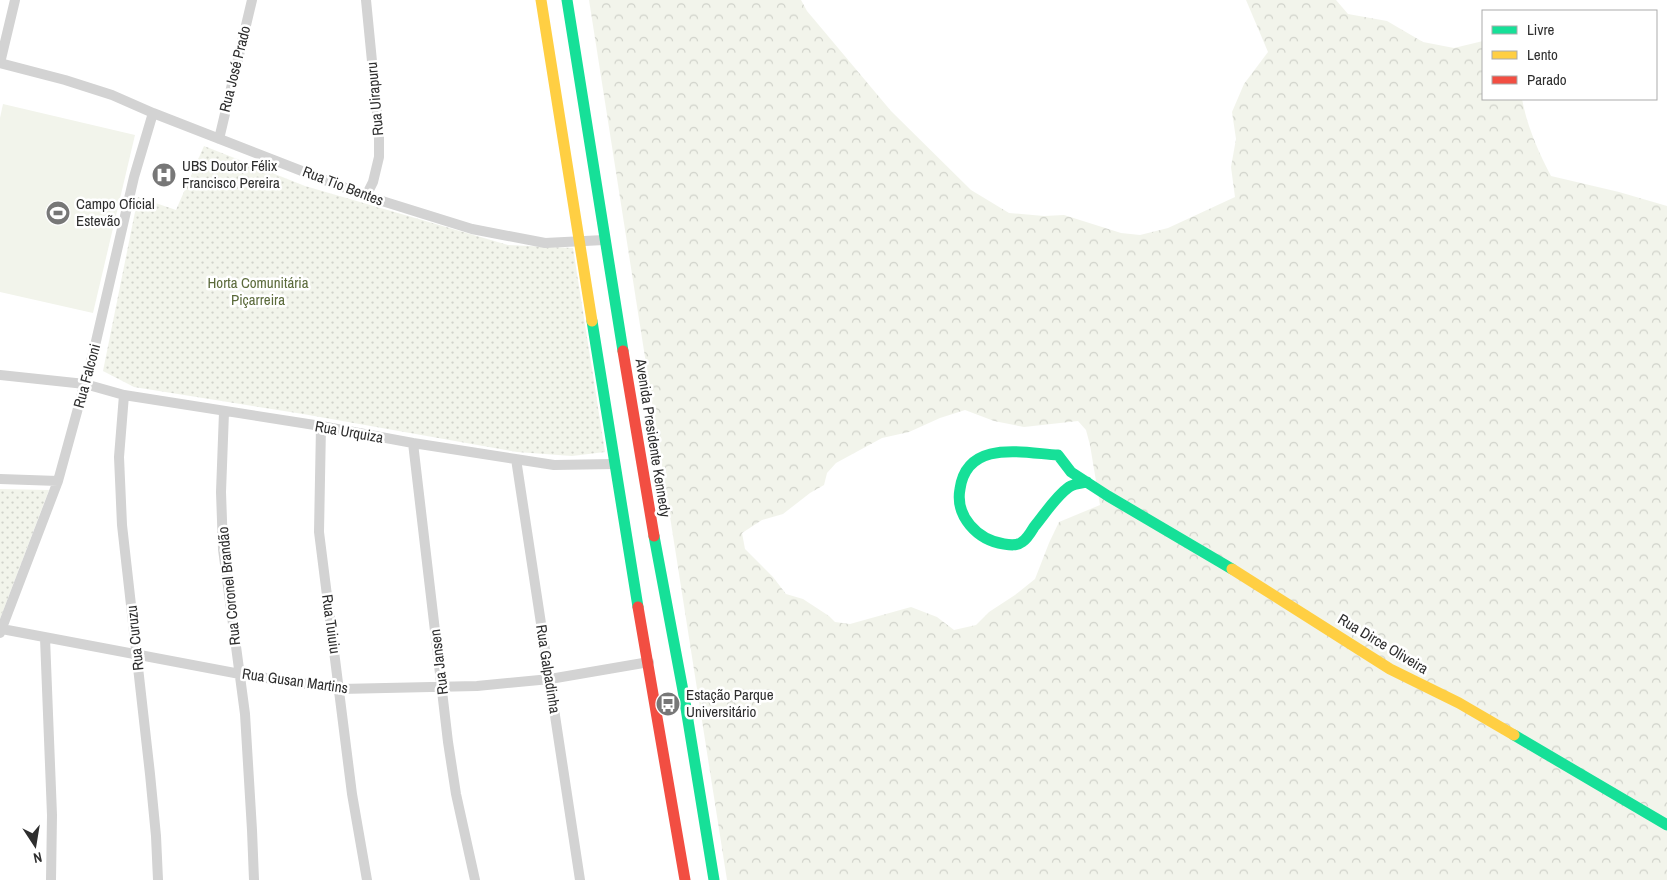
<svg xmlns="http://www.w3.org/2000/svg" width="1667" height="880" font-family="'Archivo Narrow',sans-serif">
	<defs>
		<pattern id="green-dots" width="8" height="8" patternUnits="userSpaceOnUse" patternTransform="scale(1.25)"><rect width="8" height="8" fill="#f2f4eb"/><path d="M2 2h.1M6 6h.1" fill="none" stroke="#d0d2ca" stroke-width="1.8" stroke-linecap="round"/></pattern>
		<pattern id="forest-crowns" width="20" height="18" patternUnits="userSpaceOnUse" patternTransform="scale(1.25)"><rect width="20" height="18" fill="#f2f4eb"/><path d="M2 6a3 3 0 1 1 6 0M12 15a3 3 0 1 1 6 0" fill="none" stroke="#d0d2ca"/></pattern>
	</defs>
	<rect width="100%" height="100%" fill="#fff"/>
	<!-- green -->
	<path fill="url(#green-dots)" d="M204,146L305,186L508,245L573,248L605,452L572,456L517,452L303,414L134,387L103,371L138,197L176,210Z
		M0,489L49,490L0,619Z"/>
	<!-- forest -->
	<path fill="url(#forest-crowns)" fill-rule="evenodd" d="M589,0H801L807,11L891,111L971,190L1009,213L1044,216L1064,215L1121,233L1140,235L1168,228L1235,197L1231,167L1236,139L1232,112L1244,84L1268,52L1246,0H1336L1348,14L1387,21L1423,42L1454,48L1483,41V99H1522C1527,126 1538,151 1551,176L1619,192L1667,206V880H727ZM965,410L994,421L1024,427L1078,421L1086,430L1090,445L1100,505L1059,522L1049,543L1035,579L1015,595L989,612L976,625L954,630L937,617L911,607L850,624L835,622L829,616L803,599L786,594L773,577L745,549L742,533L762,520L783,514L810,493L824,485L827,473L836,463L882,438L909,432L940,418Z"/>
	<!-- pitch -->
	<path fill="#f2f4eb" d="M3,104L135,135L93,313L0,292V118Z"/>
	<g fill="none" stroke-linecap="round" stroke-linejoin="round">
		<!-- street -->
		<path stroke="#d3d3d3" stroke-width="10" d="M0,63L65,80L112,95L153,113L366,196L472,229L545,243L604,240
			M0,63L15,0
			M219,139L252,0
			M366,196L373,182L379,157V133L366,0
			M0,375L85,384L124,395L321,426L413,443L554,465L614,464
			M124,395L119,457L122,525L150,774L156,836L158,880
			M224,412L221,492L223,549L245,714L252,830L254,880
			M321,426L319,532L352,794L367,880
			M413,443L448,742L456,794L475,880
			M516,459L580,880
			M0,479L58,481
			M2,629L240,674L340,689L477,686L550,679L649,662
			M0,633L58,481L94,350L134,177L153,113
			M45,638L52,815L51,880"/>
		<!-- fast -->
		<path stroke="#16e098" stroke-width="11" d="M567,0L623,351
			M592,321L638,607
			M1087,482C1081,483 1073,484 1069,487C1055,497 1045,514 1034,527C1031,532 1027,539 1022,542C1017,546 1010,545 1004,544C977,540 955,516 960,489C967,439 1023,453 1058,455L1071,472L1108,496L1232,569
			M654,536L684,696L714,880
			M1514,735L1667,825"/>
		<!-- slow -->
		<path stroke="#ffcf43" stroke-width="11" d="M541,0L592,321
			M1232,569L1390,669L1459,703L1514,735"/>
		<!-- jam -->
		<path stroke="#f24e42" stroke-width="11" d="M623,351L654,536
			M638,607L685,880"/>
	</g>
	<!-- icons -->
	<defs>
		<symbol id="hospital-disc" viewBox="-11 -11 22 22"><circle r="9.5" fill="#777" stroke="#fff"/><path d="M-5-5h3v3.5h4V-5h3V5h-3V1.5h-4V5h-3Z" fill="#fff"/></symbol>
		<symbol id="stadium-disc" viewBox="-11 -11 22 22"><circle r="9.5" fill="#777" stroke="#fff"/><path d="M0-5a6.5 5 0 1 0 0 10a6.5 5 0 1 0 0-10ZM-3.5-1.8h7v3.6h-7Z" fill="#fff"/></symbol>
		<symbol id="bus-disc" viewBox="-11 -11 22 22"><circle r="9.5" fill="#777" stroke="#fff"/><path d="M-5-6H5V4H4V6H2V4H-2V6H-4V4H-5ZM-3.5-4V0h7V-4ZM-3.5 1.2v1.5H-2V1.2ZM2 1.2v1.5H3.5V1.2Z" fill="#fff"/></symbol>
	</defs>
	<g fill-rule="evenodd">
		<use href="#hospital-disc" x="150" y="161" width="28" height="28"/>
		<use href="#stadium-disc" x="44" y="199" width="28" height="28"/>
		<use href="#bus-disc" x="654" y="690" width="28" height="28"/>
	</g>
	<g text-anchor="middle" stroke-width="5" stroke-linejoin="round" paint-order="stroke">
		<!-- street labels -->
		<g font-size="15" fill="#2e2e2e" stroke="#fff">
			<text transform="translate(235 69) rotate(-76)" y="5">Rua José Prado</text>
			<text transform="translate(375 99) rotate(-95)" y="5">Rua Uirapuru</text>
			<text transform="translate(343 186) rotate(21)" y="5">Rua Tio Bentes</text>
			<text transform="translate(87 376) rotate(-75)" y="5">Rua Falconi</text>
			<text transform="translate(349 432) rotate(10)" y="5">Rua Urquiza</text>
			<text transform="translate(653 438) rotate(81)" y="5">Avenida Presidente Kennedy</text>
			<text transform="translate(229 586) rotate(-96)" y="5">Rua Coronel Brandão</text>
			<text transform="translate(331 624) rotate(82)" y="5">Rua Tuiuiu</text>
			<text transform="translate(135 638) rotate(-96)" y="5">Rua Curuzu</text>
			<text transform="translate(1383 644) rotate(31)" y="5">Rua Dirce Oliveira</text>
			<text transform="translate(439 662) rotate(-97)" y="5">Rua Jansen</text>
			<text transform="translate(548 669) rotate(81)" y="5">Rua Galpadinha</text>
			<text transform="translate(295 681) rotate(8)" y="5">Rua Gusan Martins</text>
		</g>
		<!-- poi labels -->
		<g font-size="15" fill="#2e2e2e" stroke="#fff" text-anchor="start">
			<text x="182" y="171">UBS Doutor Félix<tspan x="182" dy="17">Francisco Pereira</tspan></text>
			<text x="76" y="209">Campo Oficial<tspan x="76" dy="17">Estevão</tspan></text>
			<text x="686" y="700">Estação Parque<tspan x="686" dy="17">Universitário</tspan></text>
		</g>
		<!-- park labels -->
		<g font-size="15" fill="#5b6a3b" stroke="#fff">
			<text x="258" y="288">Horta Comunitária<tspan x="258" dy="17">Piçarreira</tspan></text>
		</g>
	</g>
	<!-- legend -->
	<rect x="1482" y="10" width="175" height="90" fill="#ffffff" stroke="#ababab"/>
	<rect x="1492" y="26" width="25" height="8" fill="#16e098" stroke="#ababab"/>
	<text x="1527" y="35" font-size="15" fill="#2e2e2e">Livre</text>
	<rect x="1492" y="51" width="25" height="8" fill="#ffcf43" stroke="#ababab"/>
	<text x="1527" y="60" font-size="15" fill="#2e2e2e">Lento</text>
	<rect x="1492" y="76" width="25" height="8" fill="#f24e42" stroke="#ababab"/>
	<text x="1527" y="85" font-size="15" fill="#2e2e2e">Parado</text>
	<!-- north arrow -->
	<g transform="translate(35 845) rotate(168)" stroke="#ffffff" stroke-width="4" paint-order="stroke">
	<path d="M0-4L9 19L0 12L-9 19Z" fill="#2e2e2e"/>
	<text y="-8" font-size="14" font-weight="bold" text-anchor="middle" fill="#2e2e2e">N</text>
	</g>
</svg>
